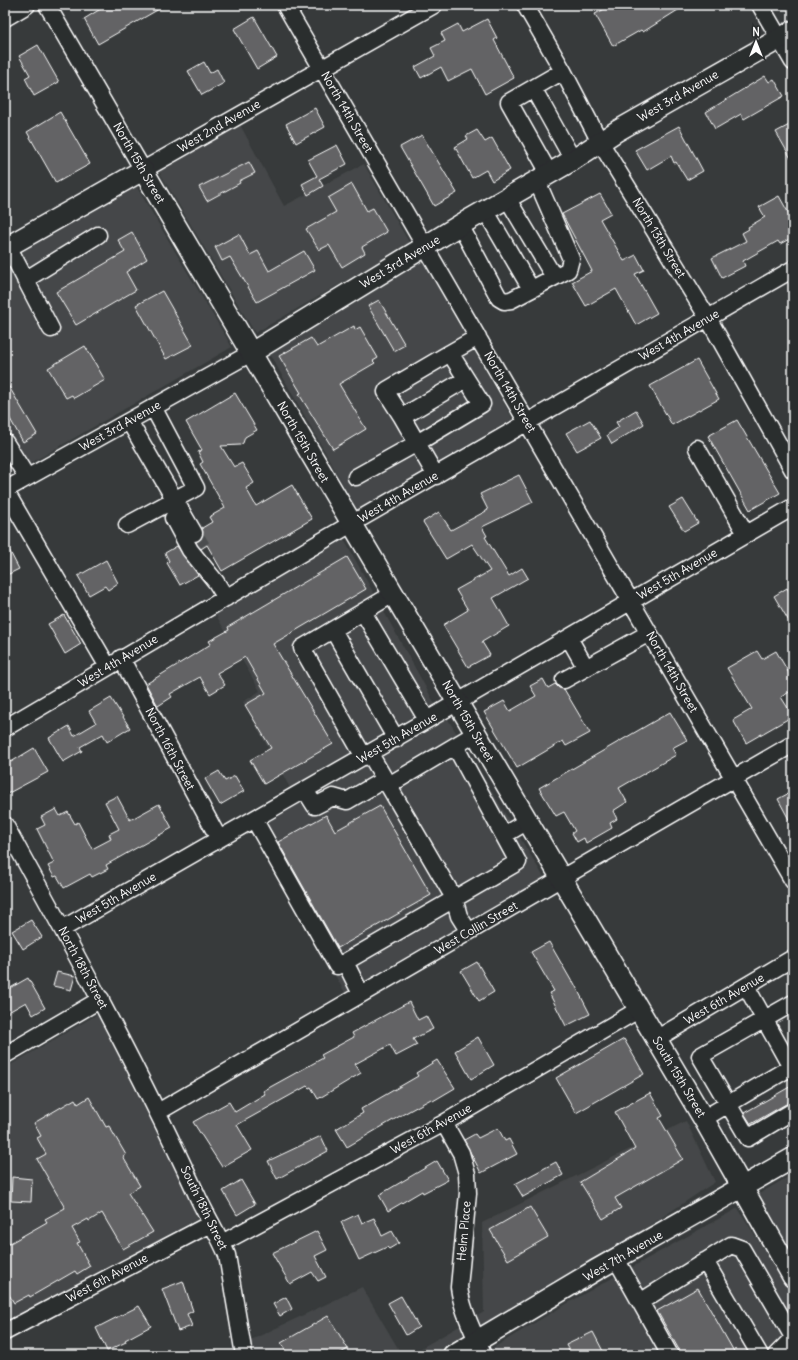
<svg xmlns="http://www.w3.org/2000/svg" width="798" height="1360" font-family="Delius,sans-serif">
	<rect width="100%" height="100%" fill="#373a3b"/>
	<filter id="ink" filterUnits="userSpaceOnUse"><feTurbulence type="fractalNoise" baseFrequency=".025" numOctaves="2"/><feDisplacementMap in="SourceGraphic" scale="8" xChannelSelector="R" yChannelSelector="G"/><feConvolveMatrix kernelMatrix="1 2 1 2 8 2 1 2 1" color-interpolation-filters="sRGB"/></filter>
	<g filter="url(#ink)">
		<!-- built -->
		<path fill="#444748" d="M238,121L284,206L364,164L410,244L255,333L158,170Z
			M135,184L232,347L24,467L5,435V260Z
			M422,260L513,419L358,511L266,347Z
			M342,536L435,704L290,788L243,702L260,691L213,610Z
			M446,716L545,879L347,996L249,828Z
			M98,1014L181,1177L197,1219L14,1321L5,1306V1068Z
			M686,1121L715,1182L604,1256L430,1355H409L484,1312L482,1223Z
			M793,1174V1261L757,1195Z
			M738,1208L793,1297V1355H481L573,1300Z
			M362,1287L402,1355H251L249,1341Z"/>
		<!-- building -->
		<path fill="#636465" stroke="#fff" d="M107,5H166L98,44L84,19Z
			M612,5H686L643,32L641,30L613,46L595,14Z
			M254,17L277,57L257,69L234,29Z
			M487,19L497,38L494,40L514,78L485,94L472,69L448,81L441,67L421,78L415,67L435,56L431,48L445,41L441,33L458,24L462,32Z
			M38,45L59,82L34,96L25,78L30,75L19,56Z
			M204,62L210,73L217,69L224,83L202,95L188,71Z
			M765,76L769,82L774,79L784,96L744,119L741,114L715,129L706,112Z
			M315,108L325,127L296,143L286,124Z
			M60,112L90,164L56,183L27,132Z
			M793,123V162L776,132Z
			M679,126L703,171L687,180L676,162L674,163L671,156L647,170L635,150Z
			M477,130L485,142L492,138L510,170L492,181L486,170L472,178L455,147L468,139L466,136Z
			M422,135L457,193L434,206L400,147Z
			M337,145L347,164L319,179L323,186L308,195L302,184L317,176L308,160Z
			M249,162L255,173L239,181L240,183L207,201L199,187Z
			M352,184L367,211L373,208L387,232L362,247L365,253L342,267L329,245L319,250L306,229L336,212L328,198Z
			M600,194L611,213L600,219L624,261L636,255L644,270L635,274L657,313L636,325L616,289L586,306L572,282L592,271L562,214Z
			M779,196L793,221V237L780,244L778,241L743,261L745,266L722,278L712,258L746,241L742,233L749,229L748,227L765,217L759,207Z
			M132,232L147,259L126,272L136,290L76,325L56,292L125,252L118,240Z
			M239,234L250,255L258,251L269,271L304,251L315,270L257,302L230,257L222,261L215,247Z
			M162,291L193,345L166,359L136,305Z
			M379,300L405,345L394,351L368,306Z
			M354,326L355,330L360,327L378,358L373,361L375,363L339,384L366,429L333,449L299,394L301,393L279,356L311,338L317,347Z
			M85,346L105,380L74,398L72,395L66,398L48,368Z
			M697,360L719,399L672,425L650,386Z
			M5,380L37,434L23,442L5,410Z
			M235,393L257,430L245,437L243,443L240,445L221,446L234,467L242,463L254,483L246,488L256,506L292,485L312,519L222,571L207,545L201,549L196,542L202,537V528L212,522L209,517L225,508L200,464L203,462L198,452L202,450L186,422Z
			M636,410L644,424L612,444L607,435L619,427L616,422Z
			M590,420L601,438L577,451L566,433Z
			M737,420L780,493L750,510L708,436Z
			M519,475L533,502L482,527L487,536L485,537L509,576L522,568L528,578L493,598L509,626L482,642L490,655L468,667L443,625L468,610L456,590L490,571L472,544L446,559L423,522L439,512L451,530L488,510L480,494Z
			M683,499L698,523L684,531L669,507Z
			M5,542L19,569L5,576Z
			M177,546L198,575L180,585L167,563L169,561L165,553Z
			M347,557L366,589L273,644L333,744L264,784L250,760L271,748L245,705L266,693L245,657L217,673L225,685L210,694L200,677L170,694L172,697L158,706L146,684L211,644L209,641L229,630L228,627Z
			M106,560L118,583L108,590L105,586L89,595L78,576Z
			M787,588L793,597V628L774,596Z
			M64,615L81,644L65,654L48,624Z
			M757,651L762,659L776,651L793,680V690L781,697L793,716L746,743L733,720L752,709L727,668Z
			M543,679L548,688L555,684L559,688L564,689L590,733L566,746L563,741L517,768L484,712L504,701L510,711L536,696L530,686Z
			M111,698L130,728L107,742L103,734L80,747L82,751L63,762L49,738L69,726L74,736L96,723L89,711Z
			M670,712L687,740L672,748L676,755L619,788L627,802L613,811L617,819L610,823L612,828L586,843L584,838L577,842L572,833L575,831L564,812L556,816L539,788Z
			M34,748L48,772L5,795V751L11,762Z
			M219,771L225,781L235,776L244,791L220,805L205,779Z
			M793,791V827L778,799Z
			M117,796L130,820L159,804L172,828L106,865L108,869L92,877L90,874L64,888L57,876L54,877L48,866L54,863L37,829L45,825L41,817L56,809L60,816L68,812L75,824L78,822L92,849L111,839L109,834L119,829L105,802Z
			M380,806L431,895L338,948L278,842L326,815L335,831Z
			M31,920L42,937L23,949L12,931Z
			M549,942L572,982L573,981L590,1014L566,1026L549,993L554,991L531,952Z
			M477,962L494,992L479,1001L461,971Z
			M57,972L75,976L71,990L53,986Z
			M28,978L45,1008L33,1015L26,1002L5,1014V991Z
			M409,1002L418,1020L426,1016L433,1029L413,1039L417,1045L396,1056L390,1045L355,1064L361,1073L318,1099L311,1087L309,1088L307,1086L237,1125L252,1150L222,1167L193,1122L229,1102L235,1112L265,1094L263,1091L323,1058L321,1055L354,1037L352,1033Z
			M478,1037L494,1065L471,1079L455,1051Z
			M624,1039L644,1074L576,1113L556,1078Z
			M437,1060L455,1088L433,1101L431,1099L400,1116L347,1147L336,1129L363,1113L361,1109L418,1076L416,1073Z
			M793,1085V1100L751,1124L744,1113Z
			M650,1093L663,1116L659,1118L683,1159L615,1198L621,1208L603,1219L580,1182L635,1149L615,1112Z
			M89,1097L106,1127L109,1126L126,1155L123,1157L140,1186L128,1193L153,1232L123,1249L102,1213L89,1221L88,1219L72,1228L80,1242L77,1243L90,1266L77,1274L75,1271L30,1297L29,1295L14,1303L5,1288V1246L47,1222L45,1219L65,1208L37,1159L46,1154L37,1138L41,1136L34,1123L75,1099L78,1104Z
			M498,1128L505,1141L509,1139L517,1154L481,1173L464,1140L475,1134L478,1138Z
			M321,1136L328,1151L277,1179L268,1161Z
			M437,1161L448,1180L423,1193L422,1191L388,1211L379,1195Z
			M556,1162L563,1175L523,1197L515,1184Z
			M12,1177L32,1179L31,1202L11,1201Z
			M241,1180L255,1204L237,1215L223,1191Z
			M530,1207L548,1237L508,1260L490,1230Z
			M358,1214L362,1223L374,1218L382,1236L392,1231L399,1243L389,1249L387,1247L359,1260L341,1222Z
			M317,1231L327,1250L315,1256L326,1277L318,1281L312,1272L290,1284L272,1253Z
			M183,1281L193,1311L187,1314L192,1326L178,1331L162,1289Z
			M698,1288L736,1355H682L657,1311Z
			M401,1296L419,1327L406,1335L388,1303Z
			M286,1297L292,1309L280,1316L273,1304Z
			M139,1306L151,1326L125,1340L126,1342L107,1351L96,1328Z
			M328,1316L348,1349L337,1355H288L281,1343Z
			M593,1332L605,1355H571L566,1345Z"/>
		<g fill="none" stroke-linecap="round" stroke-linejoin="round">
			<!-- minor-tunnel -->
			<path stroke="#4b4e4f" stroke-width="16" stroke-dasharray="16 8" stroke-linecap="butt" d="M194,533L203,548"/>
			<defs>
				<path id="minor" d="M47,5L143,170L434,5
					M285,5L793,881
					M525,5L563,71L600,142L708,318L793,470
					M760,5L793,62
					M5,18L27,5
					M533,88L573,160
					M549,173L509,102L563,71
					M507,198L554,277
					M485,210L531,289
					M460,225L499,298L504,301L511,300L568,270L571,259L537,181
					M8,246L51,329
					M25,280L98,235
					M450,353L387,390L386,392L402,417L466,379
					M129,421L194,533
					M5,442L27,477
					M697,448L746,534
					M436,476L417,443L482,404L450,353L478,337
					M356,477L417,443L402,417
					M5,490L251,353
					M5,490L108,667
					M173,518L190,550L216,582L226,598
					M127,525L196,488L153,407
					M363,612L427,720
					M333,630L396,739
					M569,638L586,668
					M121,658L219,839
					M564,680L649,633
					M5,728L351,524L793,269
					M370,754L454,898L459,916L469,932
					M364,757L302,648L393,594
					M389,785L475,734
					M305,790L315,806L333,797L347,801L385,779
					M254,819L337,966L345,962
					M5,825C72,946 138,1067 196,1193C205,1214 218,1233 227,1255L244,1355
					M504,835L526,822
					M62,929L427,720L793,507
					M746,986L793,1071
					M361,994L345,962L518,862L455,746
					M793,1003L700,1056L748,1138L793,1111
					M656,1039L793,958
					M5,1055L101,999
					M158,1112L793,744
					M703,1119L791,1067
					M444,1123L461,1153L467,1174L468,1193L459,1287C462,1311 474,1332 483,1355
					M222,1243L444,1123L638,1010
					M616,1259L670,1355
					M705,1261L760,1355
					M640,1302L731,1245L742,1249L793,1337
					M5,1332L210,1224
					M776,1355L793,1338"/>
				<path id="major" d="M5,248L143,170L706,1123L793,1277
					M251,353L460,225L573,160L617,131L793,31
					M453,1355L596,1270L793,1158"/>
			</defs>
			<!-- minor casing -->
			<use href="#minor" stroke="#fff" stroke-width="19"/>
			<!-- major casing -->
			<use href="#major" stroke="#fff" stroke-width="23"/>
			<!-- minor -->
			<use href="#minor" stroke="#2a2d2e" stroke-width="16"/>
			<!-- major -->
			<use href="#major" stroke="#2a2d2e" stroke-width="20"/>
		</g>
	</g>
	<g text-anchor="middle" stroke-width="3" stroke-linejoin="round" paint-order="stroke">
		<!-- street labels -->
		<g font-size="12" fill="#fff" stroke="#2a2d2e">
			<text transform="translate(678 96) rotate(-30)" y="4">West 3rd Avenue</text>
			<text transform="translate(347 112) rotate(60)" y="4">North 14th Street</text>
			<text transform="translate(219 126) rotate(-30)" y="4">West 2nd Avenue</text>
			<text transform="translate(139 163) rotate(60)" y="4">North 15th Street</text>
			<text transform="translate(659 238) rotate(59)" y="4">North 13th Street</text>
			<text transform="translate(400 262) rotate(-31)" y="4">West 3rd Avenue</text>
			<text transform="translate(679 335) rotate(-30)" y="4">West 4th Avenue</text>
			<text transform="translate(510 392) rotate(60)" y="4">North 14th Street</text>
			<text transform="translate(120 426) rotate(-29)" y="4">West 3rd Avenue</text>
			<text transform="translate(303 442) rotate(60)" y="4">North 15th Street</text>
			<text transform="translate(398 497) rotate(-30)" y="4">West 4th Avenue</text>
			<text transform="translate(677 574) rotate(-30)" y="4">West 5th Avenue</text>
			<text transform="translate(118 661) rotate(-31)" y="4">West 4th Avenue</text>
			<text transform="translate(672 672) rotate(60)" y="4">North 14th Street</text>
			<text transform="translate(468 721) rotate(60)" y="4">North 15th Street</text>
			<text transform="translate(397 738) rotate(-30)" y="4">West 5th Avenue</text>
			<text transform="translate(170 749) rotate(62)" y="4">North 16th Street</text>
			<text transform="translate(116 898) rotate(-30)" y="4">West 5th Avenue</text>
			<text transform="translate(476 928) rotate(-30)" y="4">West Collin Street</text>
			<text transform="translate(83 968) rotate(62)" y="4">North 18th Street</text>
			<text transform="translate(724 999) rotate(-30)" y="4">West 6th Avenue</text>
			<text transform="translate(679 1077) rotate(59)" y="4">South 15th Street</text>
			<text transform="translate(431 1129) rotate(-29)" y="4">West 6th Avenue</text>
			<text transform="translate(204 1208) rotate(64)" y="4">South 18th Street</text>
			<text transform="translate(464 1231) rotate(-85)" y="4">Helm Place</text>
			<text transform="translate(623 1256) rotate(-30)" y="4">West 7th Avenue</text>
			<text transform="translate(107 1278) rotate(-28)" y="4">West 6th Avenue</text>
		</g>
	</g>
	<!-- margin -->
	<rect width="798" height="1360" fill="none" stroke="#2a2d2e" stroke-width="20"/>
	<rect x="10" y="10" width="778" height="1340" fill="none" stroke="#fff" stroke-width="1.5" filter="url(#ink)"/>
	<!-- north arrow -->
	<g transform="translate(756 42)" stroke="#2a2d2e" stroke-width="3" paint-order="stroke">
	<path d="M0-3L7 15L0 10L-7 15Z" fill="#ffffff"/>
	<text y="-6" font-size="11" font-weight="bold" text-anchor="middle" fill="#ffffff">N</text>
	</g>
</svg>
